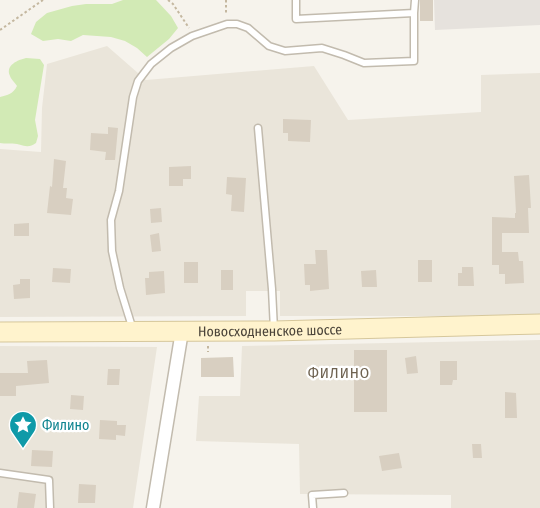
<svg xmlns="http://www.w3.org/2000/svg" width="540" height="508" font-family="'Fira Sans Condensed',sans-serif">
	<rect width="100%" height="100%" fill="#f6f3ec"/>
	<!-- residential -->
	<path fill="#eae5da" d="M107,46L146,80L314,66L348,120L481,112V75L540,73V314L465,316H280V291H246V316L0,317V149L41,152L42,108L47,64Z
		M540,340V508H451V495L300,494L299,444L196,441L199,396H240L242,346Z
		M0,346L157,347L133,508H0Z"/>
	<!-- industrial -->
	<path fill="#e6e2dd" d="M434,0H540V25L435,30Z"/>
	<!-- green -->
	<path fill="#d2eab5" d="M123,0H156L171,16L178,28L169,39L147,57L137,48L125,41L111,37L83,35L71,41L58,39L43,41L31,34L36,22L47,13L72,6L86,4H112Z
		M26,58L40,59L44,65L35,120L38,136L36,143C29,148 25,146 17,144C11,143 5,144 0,143V97C8,95 13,94 17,86C15,83 11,79 10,76C5,65 18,60 26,58Z"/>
	<!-- building -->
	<path fill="#d8cfc1" d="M420,0H433V21H420Z
		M283,119L311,120L310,142L288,141V133H283Z
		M108,127L118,128L115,160H105L106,152L90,150L91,133L108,134Z
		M54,159L66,161L63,188H67L66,198L73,199L71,215L47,213L50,186L52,187Z
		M191,166V179H183V186H169V167Z
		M529,175L531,208H528L529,233H502V252H518L519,261H523L524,283L505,284V274H499V265H492V217L515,218V213H516L514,176Z
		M227,177L246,178L244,212L231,211L232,195L226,194Z
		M161,208L162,222L151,223L150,209Z
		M29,223V236H14V224Z
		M159,233L161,251L152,252L150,235Z
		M315,250H327L329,289L310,291V285H305L304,264H316Z
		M418,260H432V282H418Z
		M184,262H198V283H184Z
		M462,267H473L474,286H458V273H462Z
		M53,268L71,269L70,283L52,282Z
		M221,270H233V290H221Z
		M376,270L377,287H362L361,271Z
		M164,271L165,293L146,295L145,278H149V272Z
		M20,279H30V298L14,299L13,285L20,284Z
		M354,350H387V412H354Z
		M416,356L418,373L407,374L405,358Z
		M233,357L234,377H201V358Z
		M47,360L49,383L16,386V396H0V373H28L27,361Z
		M440,361H457V380H453L452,385H440Z
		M108,369H120L119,385H107Z
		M505,392L516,393L517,418H505Z
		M71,395L84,396L83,410L70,409Z
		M100,420L117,421V425H126L125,436L116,435V440L99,439Z
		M472,444H481L482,458H473Z
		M32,450L53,451L52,467L31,466Z
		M399,453L402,468L382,471L379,456Z
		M79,484L96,485L95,503H78Z
		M19,492L36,494L34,508H17Z"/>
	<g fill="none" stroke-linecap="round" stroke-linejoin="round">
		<defs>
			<path id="lane" d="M296,0V19L414,13L415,0
				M258,128L272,289L274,330
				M133,330L120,288L112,251L111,220L119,191L133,97L138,81L151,64L171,48L192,36L227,24H237L248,28L269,46L285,51L322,48L344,55L364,63L414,61V13
				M0,473L49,480L50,508
				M313,508L312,495L344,493"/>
			<path id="street" d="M153,508L182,331"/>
			<g id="secondary">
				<path id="s1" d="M0,332L274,331L540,324"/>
			</g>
		</defs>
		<!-- lane casing -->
		<use href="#lane" stroke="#c2bbae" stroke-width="9"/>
		<!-- street casing -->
		<use href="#street" stroke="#c2bbae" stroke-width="15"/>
		<!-- secondary casing -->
		<use href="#secondary" stroke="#d6c79b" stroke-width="21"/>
		<!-- path -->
		<path stroke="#c4b79f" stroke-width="2" stroke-dasharray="2.5 2.5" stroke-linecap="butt" d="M168,0L173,4L189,28
			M226,0V15
			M0,30L43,0
			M208,346V352"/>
		<!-- lane -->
		<use href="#lane" stroke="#fff" stroke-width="6"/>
		<!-- street -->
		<use href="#street" stroke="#fff" stroke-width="12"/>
		<!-- secondary -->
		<use href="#secondary" stroke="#fff3cd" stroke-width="19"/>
	</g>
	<!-- icons -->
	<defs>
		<symbol id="sight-pin" viewBox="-11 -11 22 30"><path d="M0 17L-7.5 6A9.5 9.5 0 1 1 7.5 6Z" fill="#0f9aa8" stroke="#fff"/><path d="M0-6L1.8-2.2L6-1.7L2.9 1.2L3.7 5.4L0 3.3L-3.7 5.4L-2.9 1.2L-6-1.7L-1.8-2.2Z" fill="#fff"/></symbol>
	</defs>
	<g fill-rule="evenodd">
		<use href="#sight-pin" x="7" y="409" width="32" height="43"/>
	</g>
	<g text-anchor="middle" stroke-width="4.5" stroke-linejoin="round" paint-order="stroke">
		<!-- street labels -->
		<g font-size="14" fill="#4b4439" stroke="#fff">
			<text dy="5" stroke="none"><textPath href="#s1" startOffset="270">Новосходненское шоссе</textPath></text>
		</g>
		<!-- culture labels -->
		<g font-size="14" fill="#0d838f" stroke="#fff" text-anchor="start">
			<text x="42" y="430">Филино</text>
		</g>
		<!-- neighbourhood labels -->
		<g font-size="15" letter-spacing="1" fill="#6e6250" stroke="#fff">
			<text x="339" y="378">ФИЛИНО</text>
		</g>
	</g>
</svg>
